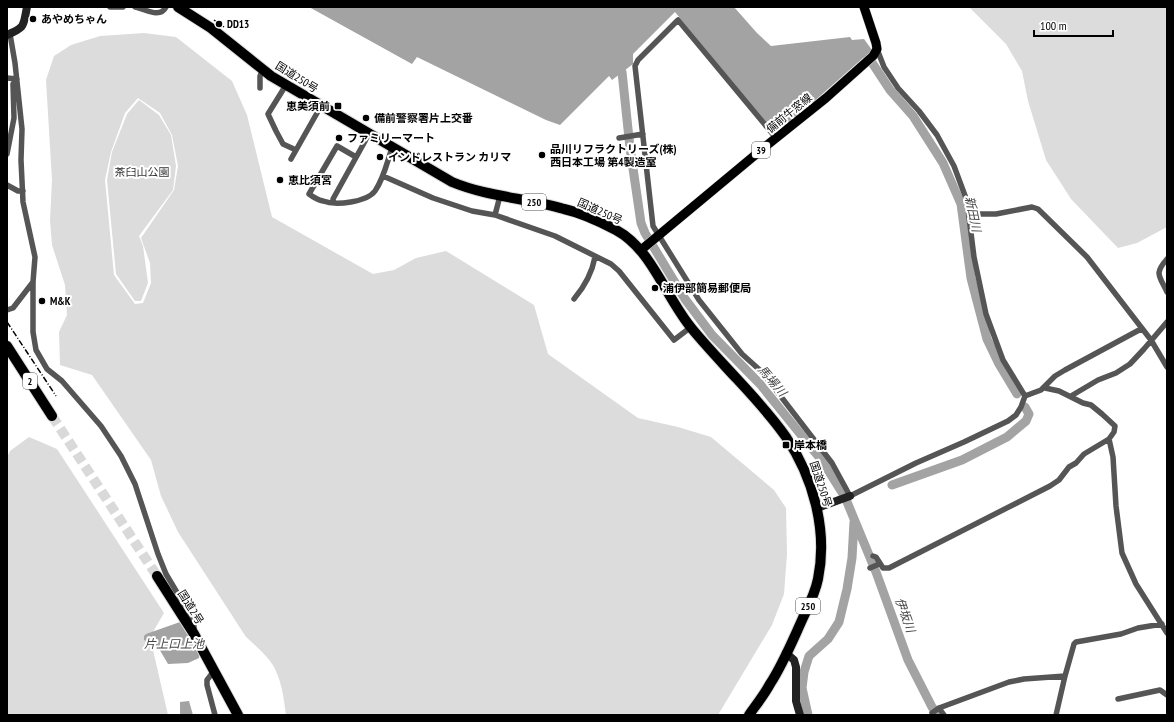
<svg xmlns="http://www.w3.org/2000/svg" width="1174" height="722" font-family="'PT Sans Narrow','Noto Sans JP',sans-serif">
	<rect width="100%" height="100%" fill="#fff"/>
	<!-- green -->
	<path fill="#dcdcdc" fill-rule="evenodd" d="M969,7H1167V227L1137,243L1118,248L1071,199L1046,160L1028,101L1022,71L1006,44Z
		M144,33L176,37L232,81L247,115L272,217L373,274L394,270L416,258L446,251L534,305L548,354L638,418L678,427L711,437L774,490L786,508L787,554L784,594L772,625L718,715H286C284,700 282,683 275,669C271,659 254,644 246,637L178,532L161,496L151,460L92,375L60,365L59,332L67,315L65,285L52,245L50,220L52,180L46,80L54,56L71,45L100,36ZM138,98L160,113L172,135L178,166L174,190L141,238L150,263L151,283L143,303L135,304L114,275L105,180L111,152L125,113Z
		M139,100L159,115L171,135L176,166L173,190L139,236L143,246L148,283L141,301H135L116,274L107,180L112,152L127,114Z
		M29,437L57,449L164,613L150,637L168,715H7V457L10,451Z"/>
	<!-- water -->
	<path fill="#a3a3a3" d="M309,7H734L757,33L771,46L850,37L852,40L864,39L872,50L776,135L675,12L633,54V64L612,80L609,76L560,125L546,120L417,57L412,64Z
		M180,622L199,654V658L188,663L168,664L158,647L144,640V636L146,634Z
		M189,701L193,715H180V702Z"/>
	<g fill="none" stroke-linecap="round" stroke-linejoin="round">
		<!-- stream -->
		<path stroke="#a3a3a3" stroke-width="1.5" d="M802,708L804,704"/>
		<!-- river -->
		<path stroke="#a3a3a3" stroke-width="9" d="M867,55L890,90L913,116L943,163L961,204L971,278L987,339L999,364L1017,394
			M622,72L630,148L641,223L645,233L685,299L712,335L760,384L823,462L845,497L876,572L908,660L932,707L938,715
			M892,485L962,460L1007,437L1026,421L1029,414L1025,407
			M808,715L802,688L804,672L809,656L828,639L839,622L847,589L852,558L854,522"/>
		<!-- highway-tunnel -->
		<path stroke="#d9d9d9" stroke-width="10" stroke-dasharray="10 5" stroke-linecap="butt" d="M52,416L157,576"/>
		<defs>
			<path id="primary" d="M641,250L766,146L826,98L873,56L877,49L876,43L864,7"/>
			<path id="highway" d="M178,7L211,28L271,76L452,182C488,197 527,198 564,209C582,213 601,222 616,230C653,250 666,299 693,330C703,342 714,354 725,366C746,389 768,411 786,437C813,477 828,530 818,579C815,594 808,607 802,620C792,642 783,664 770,684C764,695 756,705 749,715
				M7,346L52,416
				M157,576L194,634L238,715"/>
		</defs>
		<!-- primary casing -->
		<use href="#primary" stroke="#dbdbdb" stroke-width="10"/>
		<!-- highway casing -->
		<use href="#highway" stroke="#dbdbdb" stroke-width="12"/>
		<!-- street -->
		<path stroke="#555" stroke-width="5.5" d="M110,7H123
			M135,7C145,9 160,19 166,7
			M10,34L15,63L22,129L21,160L23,202L35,257L33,282V332L36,350L47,369L62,381L101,426L121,456L135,484L158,554L166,574L194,621V632
			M7,78L17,79L13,84L14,118L7,154
			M286,85L268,114L276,131L283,144L296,150
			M260,88V76L263,69
			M619,138L643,134
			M776,138L678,20L638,60L635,66L653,226L699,300L742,354L762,372L832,463L850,496L916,463L964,442L1008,421L1016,415L1021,407L1025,396L1003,360L986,314L974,257L967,201L954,166L937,135L919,111L898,88L884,67L877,49
			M356,157L337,146L309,194C313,197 318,200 323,201C336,206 367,202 375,191C384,178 387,162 392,148
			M291,159L321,106
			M383,176L433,198L472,211L495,215L555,236L611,264L619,271L674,340L691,327
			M7,185L18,191H23
			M334,203L333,199L369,134
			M969,214H996L1032,207L1038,209L1087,257L1151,340L1167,367
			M495,215L500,196
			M1167,259C1154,274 1159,275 1167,292
			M574,299C585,286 592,273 595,257
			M7,310L13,308L33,282
			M1025,396L1041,390L1055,376L1065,370L1141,329
			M1071,396L1098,380L1116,373L1130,364L1144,349L1167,322
			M1109,439L1113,457L1116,506L1122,553L1136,584L1167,633
			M873,556L876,557L883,568H889L1050,486L1059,480L1069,467L1076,463L1084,454L1109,439L1114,432L1115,426L1102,414L1091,405L1083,403L1059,391L1045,388
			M870,568L877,565
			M214,671L207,680V685L215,715
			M1118,699L1160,690L1167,695
			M939,708L944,715
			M932,713L939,708L1009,682L1024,679L1065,676
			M1056,715L1065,676L1074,644L1076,642L1121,634L1138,628L1162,624"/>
		<!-- secondary -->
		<path stroke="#222" stroke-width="8" d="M7,35C26,27 23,26 27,7
			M817,508L850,496
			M786,653L794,660L796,667V701L800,715"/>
		<!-- primary -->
		<use href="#primary" stroke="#000" stroke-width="9"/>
		<!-- highway -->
		<use href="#highway" stroke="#000" stroke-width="10"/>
		<!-- rail -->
		<path stroke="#000" stroke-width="1.5" stroke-dasharray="6 2 1 2" stroke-linecap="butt" d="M214,20L224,27
			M7,322L56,396"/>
	</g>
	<!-- markers -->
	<g fill="#000" stroke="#fff" stroke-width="1.5">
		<circle cx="33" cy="19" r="4"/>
		<circle cx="219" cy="24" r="4"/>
		<rect x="334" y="102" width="8" height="8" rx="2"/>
		<circle cx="366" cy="118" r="4"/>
		<circle cx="339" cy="138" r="4"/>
		<circle cx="542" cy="155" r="4"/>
		<circle cx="380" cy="157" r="4"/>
		<circle cx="280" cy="180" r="4"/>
		<circle cx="655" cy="288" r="4"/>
		<circle cx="42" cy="301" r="4"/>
		<rect x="782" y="441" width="8" height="8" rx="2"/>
	</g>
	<g text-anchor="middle" stroke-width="4" stroke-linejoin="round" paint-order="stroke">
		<!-- shield labels -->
		<g fill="#fff" stroke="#4c4c4c" stroke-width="1">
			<rect x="752" y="142" width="18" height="16" rx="3"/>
			<rect x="522" y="194" width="24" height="16" rx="3"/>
			<rect x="23" y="373" width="14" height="16" rx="3"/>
			<rect x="796" y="598" width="24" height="16" rx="3"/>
		</g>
		<g font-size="10" font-weight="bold" fill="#000">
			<text x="761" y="154">39</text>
			<text x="534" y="206">250</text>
			<text x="30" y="385">2</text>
			<text x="808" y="610">250</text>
		</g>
		<!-- poi labels -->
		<g font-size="11" font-weight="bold" fill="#000" stroke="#fff" text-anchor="start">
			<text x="41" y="23">あやめちゃん</text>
			<text x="227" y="28">DD13</text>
			<text x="330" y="110" text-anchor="end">恵美須前</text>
			<text x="374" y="122">備前警察署片上交番</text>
			<text x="347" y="142">ファミリーマート</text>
			<text x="550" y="153">品川リフラクトリーズ(株)<tspan x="550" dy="13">西日本工場 第4製造室</tspan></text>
			<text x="388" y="161">インドレストラン カリマ</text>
			<text x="288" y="184">恵比須宮</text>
			<text x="663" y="292">浦伊部簡易郵便局</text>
			<text x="50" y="305">M&amp;K</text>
			<text x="794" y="449">岸本橋</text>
		</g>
		<!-- street labels -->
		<g font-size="11" fill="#000" stroke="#fff">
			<text transform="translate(297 77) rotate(32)" y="4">国道250号</text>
			<text transform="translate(789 113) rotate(-39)" y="4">備前牛窓線</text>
			<text transform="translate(600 211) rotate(24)" y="4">国道250号</text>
			<text transform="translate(821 484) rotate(72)" y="4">国道250号</text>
			<text transform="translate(191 607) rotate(58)" y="4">国道2号</text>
		</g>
		<!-- park labels -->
		<g font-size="11" fill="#333" stroke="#fff">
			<text x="142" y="176">茶臼山公園</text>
		</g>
		<!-- water labels -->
		<g font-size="12" font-style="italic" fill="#444" stroke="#fff">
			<text transform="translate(973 214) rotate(78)" y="4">新田川</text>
			<text transform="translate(772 381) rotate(49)" y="4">馬場川</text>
			<text transform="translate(905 615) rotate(70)" y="4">伊坂川</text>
			<text x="174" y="648">片上口上池</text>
		</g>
	</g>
	<!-- border -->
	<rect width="1174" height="722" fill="none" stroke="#000000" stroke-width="16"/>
	<!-- scale -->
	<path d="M1034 30v6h79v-6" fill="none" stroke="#000000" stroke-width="2"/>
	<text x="1040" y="30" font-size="12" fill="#000000" stroke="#ffffff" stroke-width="3" paint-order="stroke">100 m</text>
</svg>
